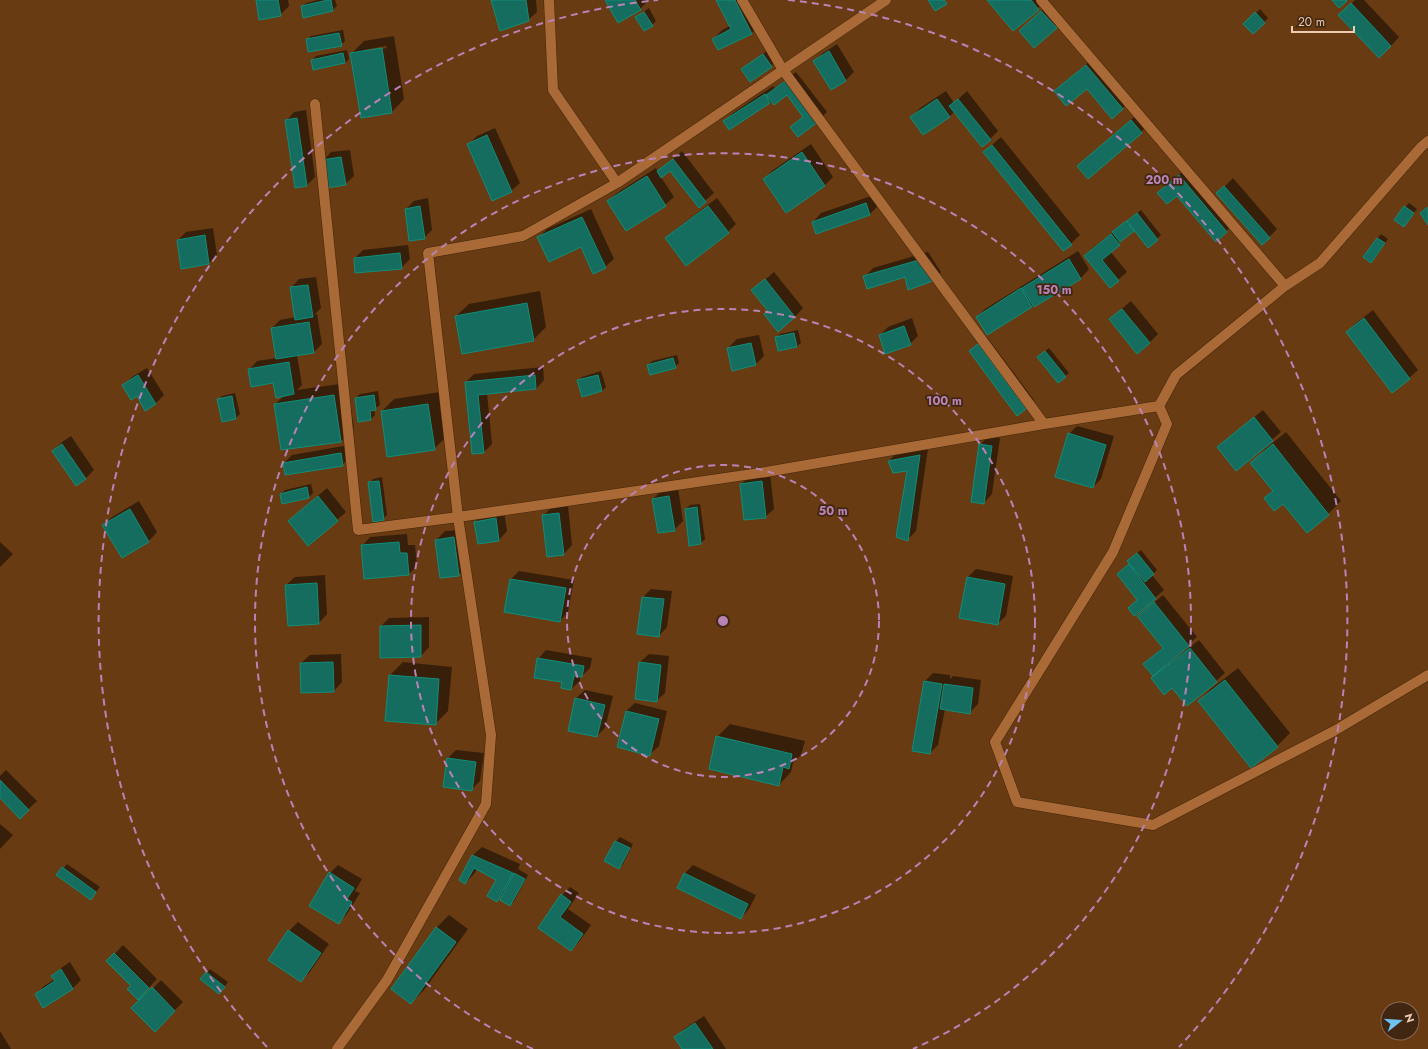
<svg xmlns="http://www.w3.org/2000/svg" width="1428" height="1049" font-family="Jost,sans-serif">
	<rect width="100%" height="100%" fill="#683b12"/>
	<!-- shadow -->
	<path fill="#0007" fill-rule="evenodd" d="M257,0H288L289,6L280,15Z
		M318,0H335L337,6L333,10L304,17L302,7L306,3Z
		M492,0H536L537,12L528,20Z
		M607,0H648V1L640,9Z
		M717,0H748L760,24L752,33L719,49L713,39L722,30L730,26Z
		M989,0H1047L1013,30Z
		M1355,0H1364L1399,37L1391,46L1340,15Z
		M1050,3L1064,19L1056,27L1028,23Z
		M649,8L656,21L652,25L636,17Z
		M1260,9L1268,18L1253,33L1245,24Z
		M343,30L345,41L341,45L307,40L311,36Z
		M394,36L404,99L392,112L351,54L364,41ZM386,46L387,48L364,52V50Z
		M837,44L854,72L846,80L831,89L815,61L823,53Z
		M347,50L349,59L345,63L312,60L316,56Z
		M767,51L775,62L771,66L742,69Z
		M1095,57L1130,100L1122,109L1087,87L1064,83Z
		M796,72L827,112L818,120L792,127L804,116L787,94L770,103L725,121L733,113L773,86L775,88Z
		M946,91L954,103L967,91L998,131L990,139L955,111L949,117H912L920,108Z
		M306,110L315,177L307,185L295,187L286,121L294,112Z
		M1140,112L1150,124L1088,178L1078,166Z
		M495,128L520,183L511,191L469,144L477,136Z
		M1001,137L1080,235L1064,250L984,152Z
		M811,144L833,177L825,185L787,211L764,179L773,170Z
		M350,150L354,176L345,184L323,161L331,152Z
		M682,151L714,193L699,206L670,169L661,177L674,197L665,205L608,201L617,193L656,168L658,172Z
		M1188,167L1235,223L1216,240L1177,194L1167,185Z
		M1233,178L1277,229L1269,237L1218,193Z
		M874,195L878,206L870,214L813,222L821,213Z
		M428,198L432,230L424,238L406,209L414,201Z
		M717,198L736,224L728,232L666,238L675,230Z
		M1409,203L1417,209L1404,226L1396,220Z
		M591,209L614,259L605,267L582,246L539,237L547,229Z
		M1141,210L1161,235L1157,239L1134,229L1110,251L1127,272L1110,287L1085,256L1094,247Z
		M213,228L217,255L209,263L182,268L178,240L186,232Z
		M1381,234L1388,239L1375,258L1364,257Z
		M408,245L410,259L401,268L355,258L363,250Z
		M1078,251L1089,269L1081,278L1034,306V305L987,334L977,317L985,309Z
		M928,252L941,272L932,280L906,276L865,277L873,268Z
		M774,272L803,308L795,317L769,311L753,290Z
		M316,277L321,308L314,315L317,314L322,344L314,352L297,355L302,385L297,390L347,383L354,428L341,441L282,449L275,404L285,395L274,382L249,370L257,361L277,358L272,328L280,320L296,317L291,288L299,279Z
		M540,291L546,327L533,340L456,316L469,304Z
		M1131,301L1158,334L1149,343L1110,319Z
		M1373,310L1418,370L1409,378L1347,332L1355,324Z
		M912,318L918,336L910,344L880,335L888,327Z
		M798,330L801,343L797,346L776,338L780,334Z
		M759,335L764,356L755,365L728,348L737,339Z
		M987,337L1034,400L1017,415L970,351Z
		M1049,348L1069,373L1065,376L1038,357Z
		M677,355L679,363L675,367L648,365L652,361Z
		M543,367L544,380L536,389L487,393L492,444L483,453L466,382L474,374Z
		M147,368L164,395L155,404L137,395L124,385L132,377Z
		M601,371L606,387L602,391L578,381L582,377Z
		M378,391L380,405L374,409L375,415L371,419L356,398L360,394Z
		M440,392L447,436L434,449L382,411L394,399Z
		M235,393L240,414L236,418L223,421L219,400L222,396Z
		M1263,410L1281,432L1236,470L1218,447L1227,439Z
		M1077,426L1114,436L1101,479L1093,487L1069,434Z
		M1286,432L1341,501L1328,514L1307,531L1283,502L1265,498L1273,490L1252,463L1264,450Z
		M71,436L94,470L86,478L76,485L53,451L62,442Z
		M988,436L1000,438L992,494L984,503L980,445Z
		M349,445L351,456L342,465L284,463L292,455Z
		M928,448L916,531L907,540L908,470L889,461L897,452Z
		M770,473L774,509L765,517L741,484L750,476Z
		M382,477L387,515L383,519L369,483L373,479Z
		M311,484L313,493L309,497L283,503L281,494L285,490Z
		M327,488L346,512L308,545L289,521Z
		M678,488L683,521L674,530L653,499L662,490Z
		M139,501L157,532L149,541L122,557L103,525L112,517Z
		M700,504L705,539L701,543L686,509L690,505Z
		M568,506L572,545L564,554L548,556L543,516L552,507Z
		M504,510L507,531L499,540L479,543L475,522L484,513Z
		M462,530L467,567L458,575L436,540L445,531Z
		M407,534L408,545H415L417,566L409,574L362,546L370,537Z
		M0,542L13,554L0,567Z
		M1141,550L1157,570L1152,575L1164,590L1135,615L1129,608L1138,599L1118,574L1130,563L1132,557Z
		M976,569L1013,576L1006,616L997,624L960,617L968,577Z
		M519,571L574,580L568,612L560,621L511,579Z
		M325,575L327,614L319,623L286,585L295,577Z
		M651,589L672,591L667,627L659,636L643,597Z
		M1163,595L1197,637L1166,664L1167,665L1199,640L1225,673L1216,681L1187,705L1173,687L1153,678L1163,668L1162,667L1145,664L1163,647L1138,616Z
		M429,617V647L421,656L381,626L389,618Z
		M546,650L592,658L590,668L582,676H580V681L571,689L538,659Z
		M341,654L342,682L334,691L301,663L310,655Z
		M649,654L669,656L665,693L656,701L636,698L640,662Z
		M403,662L452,667L448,711L435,724L387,720L390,675Z
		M1238,668L1290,733L1277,746L1251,767L1199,701L1212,688Z
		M933,673L950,675V679L953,676L981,680L978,704L969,713L945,709L938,745L930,753L914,750L925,681Z
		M585,690L613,696L605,728L597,736L569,730L576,698Z
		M635,703L667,711L659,746L650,754L626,711Z
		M730,724L805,741L801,755L793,763L791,772L779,785L717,737Z
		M456,750L484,753L480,781L471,790L448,758Z
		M6,770L37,801L20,817L0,797V776Z
		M0,824L13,835L0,849Z
		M620,837L633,844L623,864L619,868L606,861L616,841Z
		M482,847L520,864L518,869L528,875L514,901L510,905L504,893L497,900V880L477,869L474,874L465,883L460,880L473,855Z
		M67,864L100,887L90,899L58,875Z
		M338,865L362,879L355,891L360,893L347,914L339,923L330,873Z
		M693,865L756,895L749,909L741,918L678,888L685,873Z
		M570,887L579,893L568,909L591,925L579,942L571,950L539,928L562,895Z
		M449,915L468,929L424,990L411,1003L392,988L437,927Z
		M298,922L329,944L309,973L300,981L269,959L289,931Z
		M123,945L157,979L138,999L132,985L108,961Z
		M70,962L81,980L73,988L43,1006L36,994L44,986L55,979L52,976L61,968Z
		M210,969L228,982L223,989L207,973Z
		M161,980L183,1002L155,1030L133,1008Z
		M704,1016L726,1049H683L676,1037L684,1029Z
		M0,1031L11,1049H0Z"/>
	<!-- building -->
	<path fill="#146d5e" stroke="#108e7a" d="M256,0H278L281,16L259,20Z
		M328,0H331L333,11L303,18L301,6Z
		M491,0H526L529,21L500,31Z
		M605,0H635L641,10L618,23Z
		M716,0H735L752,34L718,50L712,39L731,29Z
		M928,0H944L947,4L935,11Z
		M987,0H1031L1039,10L1013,31Z
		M1332,0H1346L1347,1L1339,8Z
		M1351,3L1391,46L1379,58L1338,15Z
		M1041,11L1057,28L1034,48L1019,31Z
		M644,12L653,26L644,31L635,17Z
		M1255,12L1265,23L1253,34L1243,24Z
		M339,33L342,46L308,52L306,39Z
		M382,48L392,113L361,118L350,53Z
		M829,51L846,81L831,90L813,61Z
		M343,53L345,63L313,70L311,60Z
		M763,54L772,67L750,82L741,69Z
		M1086,65L1123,109L1112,119L1087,89L1066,106L1054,91Z
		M788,79L819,121L798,137L790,127L803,117L787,95L774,105L766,95Z
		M765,94L770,103L729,130L723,121Z
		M937,99L950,117L923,135L910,117Z
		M958,99L991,140L982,147L949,106Z
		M297,118L307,186L295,188L285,120Z
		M1131,120L1142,133L1088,179L1077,166Z
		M487,135L512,192L492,201L467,144Z
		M992,145L1072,245L1063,251L983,152Z
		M802,152L825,186L786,213L763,179Z
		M341,157L346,185L326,188L322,160Z
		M673,159L706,202L699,208L670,171L661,178L657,171Z
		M1179,175L1227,232L1216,242L1177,196L1167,204L1157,193Z
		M647,176L666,206L626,231L607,201Z
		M1224,186L1270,238L1262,245L1216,193Z
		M866,203L870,215L816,234L812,222Z
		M420,206L425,239L409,241L405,209Z
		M708,206L729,233L686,266L665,238Z
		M1404,206L1414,213L1404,227L1394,220Z
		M1428,207V225L1420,213Z
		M1137,213L1158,240L1148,248L1127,221Z
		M582,217L606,268L593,274L581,247L549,262L537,237Z
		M1126,221L1134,231L1120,242L1112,232Z
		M1111,234L1120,245L1102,260L1119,281L1110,288L1084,256Z
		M205,235L209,264L181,269L177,240Z
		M1377,238L1385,243L1371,263L1363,257Z
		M400,253L402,269L355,273L354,258Z
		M1069,259L1081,279L1034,307L1022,288Z
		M919,260L933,281L908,290L905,277L867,289L863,276Z
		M765,279L795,317L778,332L764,314L768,311L751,290Z
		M308,285L313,317L295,320L290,287Z
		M1021,288L1032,307L987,335L976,317Z
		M527,303L534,341L462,354L455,316Z
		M1122,309L1150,343L1137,354L1109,319Z
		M1364,318L1410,379L1392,393L1346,332Z
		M309,322L314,353L276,359L271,328Z
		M904,326L911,345L885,354L879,335Z
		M794,333L797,347L778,351L775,337Z
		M751,343L756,365L732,371L727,348Z
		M978,344L1026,409L1017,416L969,351Z
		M1045,351L1066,377L1058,383L1037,357Z
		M673,358L676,368L650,375L647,365Z
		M289,362L294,394L276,398L273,383L251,387L248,369Z
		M138,375L156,404L145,411L137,396L131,400L122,385Z
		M535,375L536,389L478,395L484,453L472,454L465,382Z
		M598,375L602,391L582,397L577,380Z
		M334,395L341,442L281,450L274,404Z
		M374,395L376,410L370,411L371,420L358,422L355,398Z
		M232,396L236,419L222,422L217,399Z
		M428,404L435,450L387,457L381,411Z
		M1254,417L1273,441L1236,471L1217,447Z
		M1068,433L1106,445L1093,488L1055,477Z
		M62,444L86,479L76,486L52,451Z
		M979,444L992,446L984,504L971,502Z
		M1273,444L1329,515L1307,533L1283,504L1274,511L1264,498L1273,491L1250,463Z
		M341,453L343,466L285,475L283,463Z
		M920,455L908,541L896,537L907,471L893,473L888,461Z
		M379,481L384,520L373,522L368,482Z
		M762,481L766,518L744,520L740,484Z
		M307,487L309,498L282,504L280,494Z
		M318,496L338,521L308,546L288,521Z
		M669,496L675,531L658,533L652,499Z
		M697,507L701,544L689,546L685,509Z
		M130,509L149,542L122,558L102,525Z
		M559,513L564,555L547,557L542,515Z
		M496,518L499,541L478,544L474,522Z
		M454,537L459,576L440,578L435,540Z
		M399,542L400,553H407L409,575L364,579L361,545Z
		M1137,553L1154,574L1145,582L1127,561Z
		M1129,564L1156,599L1134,616L1128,608L1137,600L1117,574Z
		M967,577L1005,584L998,625L959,618Z
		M510,579L566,588L560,622L504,612Z
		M317,583L319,624L288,626L285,585Z
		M642,597L664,599L659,637L637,634Z
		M1154,602L1189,646L1153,676L1143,664L1163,648L1137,616Z
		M421,625V657L380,658V626Z
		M1190,648L1217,682L1187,706L1172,688L1164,695L1151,678Z
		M537,658L584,666L582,677L574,676L571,690L561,688L562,682L534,678Z
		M333,662L334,692L301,693L300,663Z
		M639,662L661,665L657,702L635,699Z
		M389,675L439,679L436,725L385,721Z
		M1225,680L1278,747L1251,768L1198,701Z
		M924,681L942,684L930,754L912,751Z
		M944,684L973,688L970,714L940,709Z
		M575,698L605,705L597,737L568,731Z
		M626,711L659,719L650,756L617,747Z
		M716,736L792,754L789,769L783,767L779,786L709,769Z
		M447,758L476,762L472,791L443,787Z
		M0,780L29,810L20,819L0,798Z
		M615,841L630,848L619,869L604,861Z
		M472,855L513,873L497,902L487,896L496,880L474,868L465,884L459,880Z
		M62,867L96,892L91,900L56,875Z
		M329,872L354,888L347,899L352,902L339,924L309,906Z
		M514,873L525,879L510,906L500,900Z
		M684,873L748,904L741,919L677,888Z
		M561,894L571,902L560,917L583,934L571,951L538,928Z
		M436,927L456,942L411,1004L391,989Z
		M288,930L321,953L301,982L268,960Z
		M114,953L149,988L138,1000L127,989L131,986L106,961Z
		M61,969L73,989L43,1008L35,994L55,981L51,976Z
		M206,972L225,987L219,994L200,979Z
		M152,987L175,1011L155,1032L131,1008Z
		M695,1023L713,1049H682L674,1037Z"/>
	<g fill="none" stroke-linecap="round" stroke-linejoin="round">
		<defs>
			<path id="minor" d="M549,0L553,90L617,183
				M742,0L783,70L1044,424
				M1041,0L1285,286
				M315,104L358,530L458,517L766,472L1044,424L1159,406
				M1159,406L1167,424L1113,552L995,742L1017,802L1153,825L1334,731L1428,675
				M1159,406L1176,375L1285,286L1320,263L1421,147L1428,141
				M337,1049L387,980L486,804L491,735L458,517L428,253L523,236L617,183L886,0"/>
		</defs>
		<!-- minor casing -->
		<use href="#minor" stroke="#442508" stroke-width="11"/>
		<!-- minor -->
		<use href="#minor" stroke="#a96a37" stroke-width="10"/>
	</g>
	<!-- distance rings -->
	<g fill="none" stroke="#ba83b8" stroke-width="2" stroke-dasharray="7 5">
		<circle cx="723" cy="621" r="156"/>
		<circle cx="723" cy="621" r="312"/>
		<path d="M533 1049A468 468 0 1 1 913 1049"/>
		<path d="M267 1047A624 624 0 0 1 658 0M788 0A624 624 0 0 1 1179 1047"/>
	</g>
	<circle cx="723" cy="621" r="6" fill="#ba83b8" stroke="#412711" stroke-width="2"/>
	<g font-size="12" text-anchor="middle" font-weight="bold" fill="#ba83b8" stroke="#412711" stroke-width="3.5" stroke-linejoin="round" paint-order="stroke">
		<text x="1164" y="184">200 m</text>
		<text x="1054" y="294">150 m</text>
		<text x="944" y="405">100 m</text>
		<text x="833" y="515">50 m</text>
	</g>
	<!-- north arrow -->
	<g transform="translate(1400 1021) rotate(73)"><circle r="19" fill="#412711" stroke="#866951"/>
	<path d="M0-3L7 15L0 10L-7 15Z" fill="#70c1f4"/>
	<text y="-6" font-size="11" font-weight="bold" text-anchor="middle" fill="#eecbb2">N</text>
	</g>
	<!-- scale -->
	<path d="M1292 26v6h62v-6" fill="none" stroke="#eecbb2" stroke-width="2"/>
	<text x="1298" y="26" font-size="12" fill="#eecbb2" stroke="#412711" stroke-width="3" paint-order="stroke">20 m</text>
</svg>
